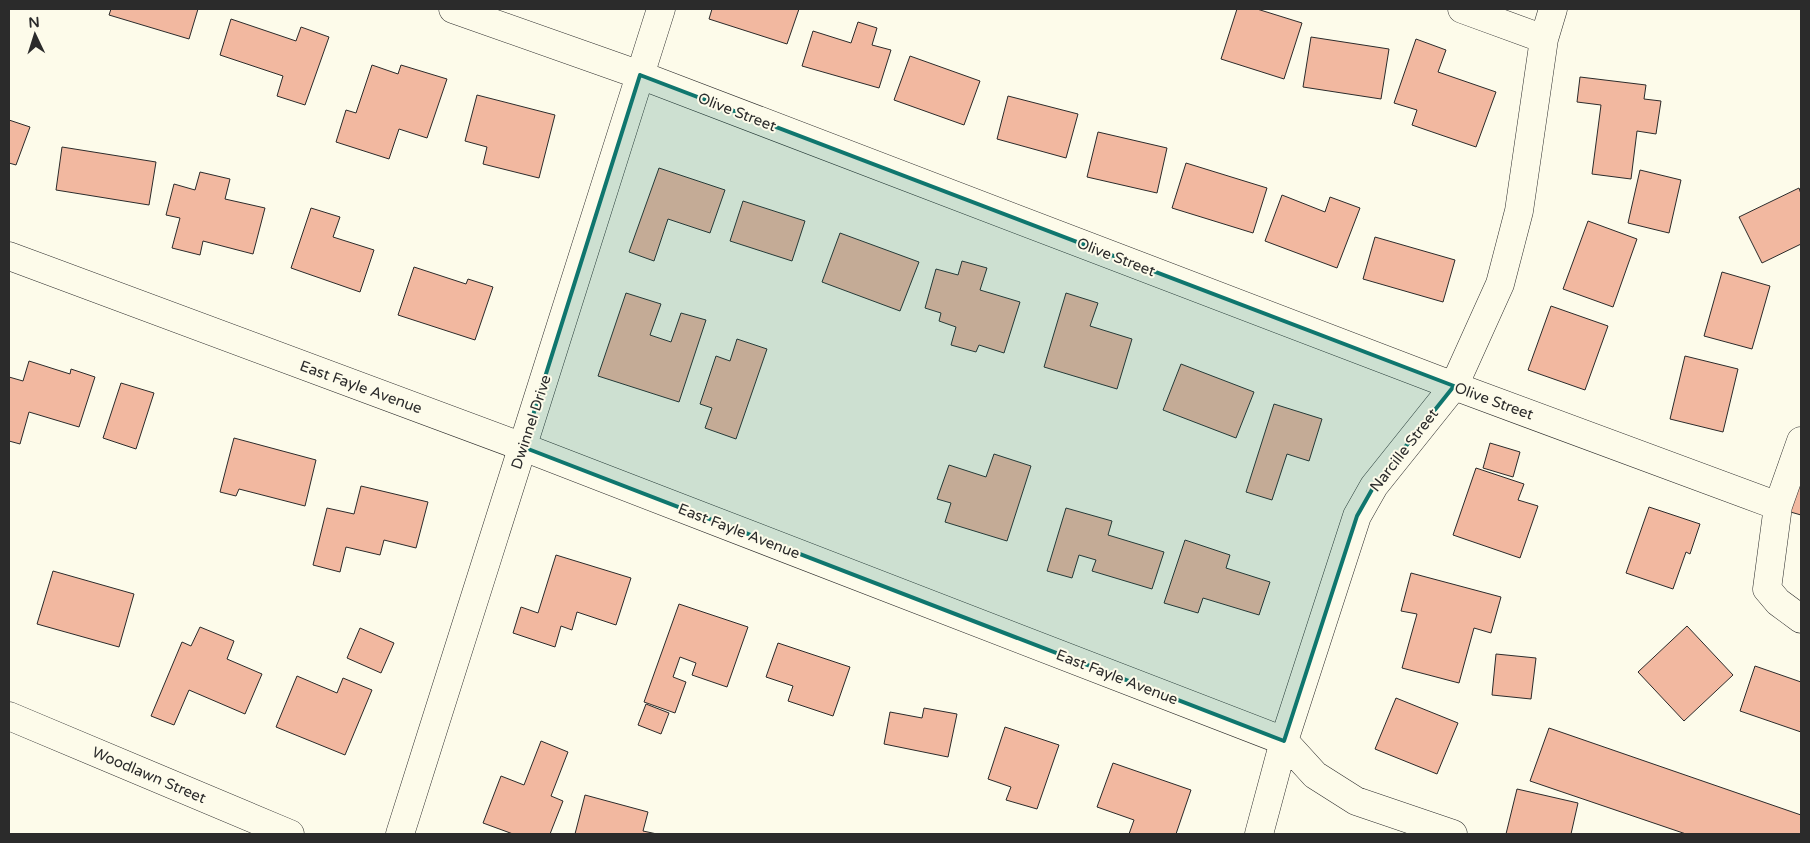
<svg xmlns="http://www.w3.org/2000/svg" width="1810" height="843" font-family="'Varela Round',sans-serif">
	<rect width="100%" height="100%" fill="#fdfbea"/>
	<!-- building -->
	<path fill="#f2b8a0" stroke="#2b2b2b" d="M111,9H198L189,39L109,15Z
		M712,9H799L787,44L709,19Z
		M1237,9H1257L1302,23L1284,79L1221,59Z
		M231,19L296,41L301,27L329,37L305,105L277,96L283,76L220,55Z
		M858,22L877,28L872,45L891,50L879,88L802,66L813,31L851,43Z
		M1311,37L1389,49L1381,99L1303,87Z
		M1416,39L1446,50L1438,72L1496,92L1476,147L1412,125L1417,110L1394,103Z
		M910,56L980,81L964,125L894,100Z
		M372,65L398,74L401,65L447,79L427,138L399,129L389,159L336,142L346,110L356,113Z
		M1580,77L1646,85L1644,99L1661,101L1656,134L1637,131L1631,179L1592,174L1601,105L1577,102Z
		M477,95L555,115L539,178L483,164L487,147L465,141Z
		M1008,96L1078,114L1066,158L997,139Z
		M9,120L30,127L16,165L9,163Z
		M1098,132L1167,148L1157,193L1087,177Z
		M62,147L156,162L149,205L56,190Z
		M1186,163L1267,188L1253,233L1172,208Z
		M659,168L725,190L710,233L668,219L654,261L629,252Z
		M1640,170L1681,180L1669,233L1628,223Z
		M200,172L230,179L225,199L265,208L253,254L203,241L200,255L172,248L180,218L166,215L174,184L195,190Z
		M1799,188L1801,194V244L1762,263L1739,217Z
		M1282,195L1325,212L1330,197L1360,208L1337,268L1265,241Z
		M743,201L805,221L792,261L730,241Z
		M311,208L340,217L333,237L374,250L360,292L291,268Z
		M1588,221L1637,239L1613,307L1563,289Z
		M840,233L919,262L900,311L822,282Z
		M1375,237L1455,260L1443,302L1363,279Z
		M962,261L987,268L980,290L1020,302L1004,353L979,345L976,352L951,345L956,327L939,321L941,313L925,308L936,269L958,275Z
		M414,267L466,284L468,279L493,287L475,340L398,315Z
		M1722,272L1770,286L1752,349L1704,336Z
		M626,293L661,304L650,335L671,342L681,313L706,320L679,402L598,376Z
		M1066,293L1098,303L1090,326L1132,339L1117,389L1044,367Z
		M1551,306L1608,326L1585,390L1528,370Z
		M737,339L767,349L736,439L705,428L712,408L700,404L716,356L730,361Z
		M1685,356L1738,369L1723,432L1670,419Z
		M29,361L70,374L71,369L95,377L79,427L29,412L20,444L9,441V377L23,381Z
		M1181,364L1254,392L1236,438L1163,410Z
		M121,383L154,393L136,449L103,438Z
		M1274,404L1322,419L1309,461L1287,454L1272,500L1246,492Z
		M234,438L316,460L305,506L239,489L236,496L220,492Z
		M1490,443L1520,452L1513,477L1483,468Z
		M994,454L1031,466L1007,541L945,522L951,503L937,499L949,465L986,477Z
		M1476,468L1524,484L1518,500L1538,506L1520,558L1453,535Z
		M1797,480L1801,482V515L1787,511Z
		M361,486L428,502L416,548L384,540L380,555L346,547L340,572L313,565L327,508L354,514Z
		M1649,507L1700,524L1690,554L1686,552L1673,589L1626,573Z
		M1066,508L1112,521L1108,535L1164,552L1152,589L1092,571L1096,560L1079,555L1072,578L1047,571Z
		M1185,540L1230,555L1226,568L1270,582L1259,615L1203,598L1198,613L1164,603Z
		M556,555L631,578L616,625L577,612L572,630L561,626L555,647L513,633L521,607L538,613Z
		M53,571L134,594L119,647L37,624Z
		M1411,573L1501,597L1491,633L1474,628L1459,683L1402,668L1417,614L1401,611Z
		M679,604L748,627L727,687L692,675L696,663L680,657L673,677L686,682L675,713L644,702Z
		M1687,626L1733,675L1684,721L1638,672Z
		M200,627L234,641L227,659L262,674L245,714L189,690L174,725L151,716L182,642L191,646Z
		M360,628L394,643L381,673L347,658Z
		M778,643L850,667L833,716L788,701L793,686L766,677Z
		M1496,654L1536,658L1531,699L1492,695Z
		M1755,666L1801,682V732L1740,711Z
		M297,676L337,693L343,678L372,690L345,755L276,727Z
		M1396,698L1458,723L1437,774L1375,749Z
		M646,704L669,713L661,734L638,725Z
		M924,708L957,714L948,757L884,744L890,712L922,718Z
		M1005,727L1059,745L1037,809L1006,800L1011,787L988,779Z
		M1549,728L1801,815V834H1686L1530,781Z
		M541,741L568,752L551,796L563,801L550,834H513L483,823L501,776L524,785Z
		M1113,763L1191,790L1176,834H1129L1134,820L1097,807Z
		M1517,789L1578,803L1571,834H1506Z
		M585,795L648,812L643,831L657,834H575Z"/>
	<g fill="none" stroke-linecap="round" stroke-linejoin="round">
		<defs>
			<path id="minor" d="M453,9L640,75L1454,386L1778,506
				M1462,9L1544,39
				M9,256L523,447L1284,741L1315,775L1356,801L1453,834
				M1801,441L1778,506L1767,589L1778,602L1801,619
				M9,716L290,834
				M400,834L661,9
				M1259,834L1284,741L1357,516L1374,486L1454,386L1500,284L1519,211L1544,39L1553,9"/>
		</defs>
		<!-- minor casing -->
		<use href="#minor" stroke="#2b2b2b" stroke-width="29"/>
		<!-- minor -->
		<use href="#minor" stroke="#fdfbea" stroke-width="28"/>
	</g>
	<!-- marked area -->
	<path fill="#0f766e" fill-opacity="0.2" stroke="#0f766e" stroke-width="4" stroke-linejoin="round" d="M640,75L1454,386L1374,486L1357,516L1284,741L523,447Z"/>
	<g text-anchor="middle" stroke-width="4" stroke-linejoin="round" paint-order="stroke">
		<!-- street labels -->
		<g font-size="15" fill="#2b2b2b" stroke="#fdfbea">
			<text transform="translate(737 112) rotate(21)" y="5">Olive Street</text>
			<text transform="translate(1116 257) rotate(21)" y="5">Olive Street</text>
			<text transform="translate(361 387) rotate(20)" y="5">East Fayle Avenue</text>
			<text transform="translate(1494 401) rotate(20)" y="5">Olive Street</text>
			<text transform="translate(531 422) rotate(-72)" y="5">Dwinnel Drive</text>
			<text transform="translate(1404 450) rotate(-52)" y="5">Narcille Street</text>
			<text transform="translate(739 531) rotate(21)" y="5">East Fayle Avenue</text>
			<text transform="translate(1117 677) rotate(21)" y="5">East Fayle Avenue</text>
			<text transform="translate(149 775) rotate(23)" y="5">Woodlawn Street</text>
		</g>
	</g>
	<!-- border -->
	<rect width="1810" height="843" fill="none" stroke="#2b2b2b" stroke-width="20"/>
	<!-- north arrow -->
	<g transform="translate(35 35) rotate(356)" stroke="#fdfbea" stroke-width="4" paint-order="stroke">
	<path d="M0-4L9 19L0 12L-9 19Z" fill="#2b2b2b"/>
	<text y="-8" font-size="14" font-weight="bold" text-anchor="middle" fill="#2b2b2b">N</text>
	</g>
</svg>
